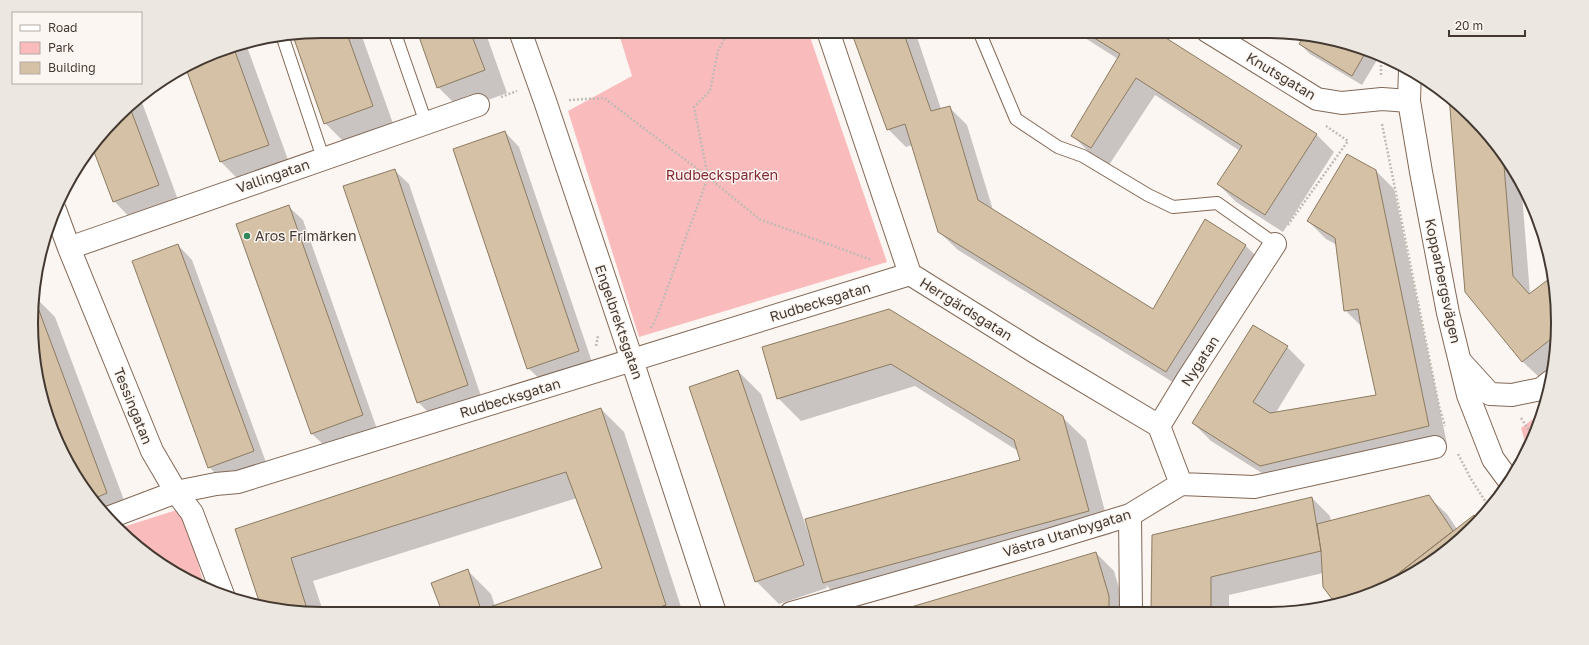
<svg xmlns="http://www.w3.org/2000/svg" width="1589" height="645" font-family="'Golos Text',sans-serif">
	<rect width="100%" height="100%" fill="#fcf6f2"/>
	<!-- green -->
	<path fill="#fabbbc" d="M618,31H808L887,262L639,337L568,111L632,76Z
		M1544,411L1543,416L1527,448L1521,428Z
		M183,508L204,585L145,554L120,528Z"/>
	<!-- shadow -->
	<path fill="#0003" d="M322,31H360L395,129L348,146L325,123L294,36Z
		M418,31H485L507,93L461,110L438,87Z
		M852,31H915L941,109L949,107L967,125L993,210L1153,311L1245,245L1263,263L1184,389L958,250L939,232L912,145L906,147L888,129Z
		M1017,31H1033L1028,39Z
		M1074,31H1153L1317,135L1334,152L1283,232L1236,202L1218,184L1240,151L1155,95L1109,165L1091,154L1073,136L1118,59Z
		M1270,32L1282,34L1280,38Z
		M246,44L291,168L244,185L221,162L186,66L229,47Z
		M1300,44L1360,46L1380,55L1362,85L1310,54Z
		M140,97L181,208L137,225L114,201L94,148L130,103Z
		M505,132L519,147L593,365L543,382L528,368Z
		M1498,145L1521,182L1530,294L1553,277L1557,303L1556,360L1553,369L1541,379L1523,362L1466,292Z
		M394,170L409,184L482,399L432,416L418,402Z
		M1376,171L1394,189L1447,444L1279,484L1211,441L1193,423L1287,347L1305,365L1275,414L1377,396L1362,327L1345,310L1337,245L1326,239L1308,221Z
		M288,206L303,220L377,429L327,448L312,434Z
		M178,245L192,260L267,465L223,481L209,467Z
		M34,296L55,317L130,516L115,522L80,484L53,434L37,380Z
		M889,310L1062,417L1086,440L1111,534L847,606L826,585L827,588L779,604L756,581L738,371L761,394L811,541L1021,461L1018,451L915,386L801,421L778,398Z
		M601,409L624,432L683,613L444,614L468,571L491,594L495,606L603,568L577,498L313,581L324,614L261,604L236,530Z
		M1428,496L1447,514L1457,529L1378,592L1336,603L1324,586L1323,573L1229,595V612H1152L1312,498L1330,516L1331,521Z
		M1096,553L1114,571L1126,612L903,613Z"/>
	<!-- building -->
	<path fill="#d4c1a6" stroke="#8c7b61" d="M322,31H346L373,106L324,124L293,36Z
		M417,31H470L485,70L437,88Z
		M851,31H903L931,111L950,106L978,200L1153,309L1205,219L1246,245L1166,372L938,232L905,124L887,130Z
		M1083,31H1155L1317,134L1265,215L1217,184L1242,146L1136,78L1091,148L1071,136L1120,54Z
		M1303,37L1360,46L1367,50L1352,76L1299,44Z
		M233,46L269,145L220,162L185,66Z
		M1449,96L1459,103L1498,145L1503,153L1513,276L1529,294L1553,276L1557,303L1556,335L1522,362L1465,292Z
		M129,105L159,185L113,202L93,149Z
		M505,131L579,351L527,369L453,149Z
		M1347,154L1376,170L1429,426L1260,466L1192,423L1253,325L1288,346L1253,402L1270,413L1376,395L1361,327L1358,309L1344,311L1335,238L1307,221Z
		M395,169L468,385L417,403L343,186Z
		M289,205L363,415L311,434L236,224Z
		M178,244L254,451L208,468L132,261Z
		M34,297L107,493L93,499L80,484L53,434L37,380Z
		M889,309L1063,416L1089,511L823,583L805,519L1020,460L1014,440L891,364L777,399L762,347Z
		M738,370L804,565L755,582L689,387Z
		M601,408L666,605L641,613L443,614L431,583L468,569L481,610L602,568L566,472L291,558L308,612L260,604L235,529Z
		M1429,495L1453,531L1372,594L1335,603L1323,587L1321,551L1317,524Z
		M1312,497L1321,551L1211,577V612H1151L1152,535Z
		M1474,515L1478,520L1459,542L1378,592L1372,594Z
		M1096,552L1109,596V612H1062V611L1058,612L902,613L901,610Z"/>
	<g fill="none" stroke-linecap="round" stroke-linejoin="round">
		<defs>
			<path id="lane" d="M394,31L426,123
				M979,31L1016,119L1058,147L1083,156L1148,195L1173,207L1217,203L1275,244
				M283,38L323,158"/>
			<path id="street" d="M520,31L545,101L632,360L715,613
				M828,31L910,274L1035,352L1159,426
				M1207,31L1317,99L1342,103L1382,99L1409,101
				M55,210L69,248L152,451L176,492L192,513L223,595
				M69,248L478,105
				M1460,361L1490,394L1512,395L1541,389L1551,381
				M1159,426L1187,380L1275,244
				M1159,426L1181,484
				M1130,515L1131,612
				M110,517L176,492L216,484L238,482L910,274
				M791,613L1045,541L1130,515L1181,484L1254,487L1435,447"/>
			<path id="secondary" d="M1410,69L1409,101L1421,172L1448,313L1468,395L1493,459L1510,482"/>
		</defs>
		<!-- lane casing -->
		<use href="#lane" stroke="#826856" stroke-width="14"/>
		<!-- street casing -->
		<use href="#street" stroke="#826856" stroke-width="24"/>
		<!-- secondary casing -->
		<use href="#secondary" stroke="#826856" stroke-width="24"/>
		<!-- path -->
		<path stroke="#c2bab4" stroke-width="2.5" stroke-dasharray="2 2" stroke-linecap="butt" d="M1381,75V56
			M501,97L517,91
			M569,100L604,98L708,177L759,219L872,260
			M1382,124L1439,406L1445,426
			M1288,225L1348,141L1326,126
			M651,328L656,319L708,177L694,107L710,91L718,51L729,31
			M596,346L598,336
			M1521,418L1533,436
			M1458,454L1471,479L1489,507"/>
		<!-- lane -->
		<use href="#lane" stroke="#fff" stroke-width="12"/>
		<!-- street -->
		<use href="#street" stroke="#fff" stroke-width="22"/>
		<!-- secondary -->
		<use href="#secondary" stroke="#fff" stroke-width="22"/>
	</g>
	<!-- markers -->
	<circle fill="#338659" stroke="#fcf6f2" stroke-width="1.5" cx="247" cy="236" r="4"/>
	<g text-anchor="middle" stroke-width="3" stroke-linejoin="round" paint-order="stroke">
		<!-- street labels -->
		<g font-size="14" fill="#443930" stroke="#fcf6f2">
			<text transform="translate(1281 76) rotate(31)" y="5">Knutsgatan</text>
			<text transform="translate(273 176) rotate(-19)" y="5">Vallingatan</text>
			<text transform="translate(1443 281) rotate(78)" y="5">Kopparbergsvägen</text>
			<text transform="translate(820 302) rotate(-17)" y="5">Rudbecksgatan</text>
			<text transform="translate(966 309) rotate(32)" y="5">Herrgärdsgatan</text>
			<text transform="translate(619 322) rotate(71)" y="5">Engelbrektsgatan</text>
			<text transform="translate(1200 361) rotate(-57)" y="5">Nygatan</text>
			<text transform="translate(510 398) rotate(-17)" y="5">Rudbecksgatan</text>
			<text transform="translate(133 406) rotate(68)" y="5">Tessingatan</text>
			<text transform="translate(1067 533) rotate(-17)" y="5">Västra Utanbygatan</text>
		</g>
		<!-- park labels -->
		<g font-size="14" fill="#822832" stroke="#fcf6f2">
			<text x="722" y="180">Rudbecksparken</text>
		</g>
		<!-- poi labels -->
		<g font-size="14" fill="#443930" stroke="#fcf6f2" text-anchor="start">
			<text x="255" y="241">Aros Frimärken</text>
		</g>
	</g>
	<!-- crop -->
	<path d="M0 0H1589V645H0ZM322 38H1267A284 284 0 0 1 1551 322V323A284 284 0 0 1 1267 607H322A284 284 0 0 1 38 323V322A284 284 0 0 1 322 38Z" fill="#ede7e2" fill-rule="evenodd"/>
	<path fill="none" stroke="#443930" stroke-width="2" d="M322 38H1267A284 284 0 0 1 1551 322V323A284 284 0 0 1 1267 607H322A284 284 0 0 1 38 323V322A284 284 0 0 1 322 38Z"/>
	<!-- legend -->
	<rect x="12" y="12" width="130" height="72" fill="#fcf6f2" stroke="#b2aaa4"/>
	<rect x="20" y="25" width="20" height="6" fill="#ffffff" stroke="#b2aaa4"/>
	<text x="48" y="32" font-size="12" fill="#443930">Road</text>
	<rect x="20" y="42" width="20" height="12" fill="#fabbbc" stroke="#b2aaa4"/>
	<text x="48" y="52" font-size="12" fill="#443930">Park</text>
	<rect x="20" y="62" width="20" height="12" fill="#d4c1a6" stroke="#b2aaa4"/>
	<text x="48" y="72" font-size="12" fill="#443930">Building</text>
	<!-- scale -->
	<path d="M1449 30v6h76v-6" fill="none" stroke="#443930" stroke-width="2"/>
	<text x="1455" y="30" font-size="12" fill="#443930" stroke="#fcf6f2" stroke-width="3" paint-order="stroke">20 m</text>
</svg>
